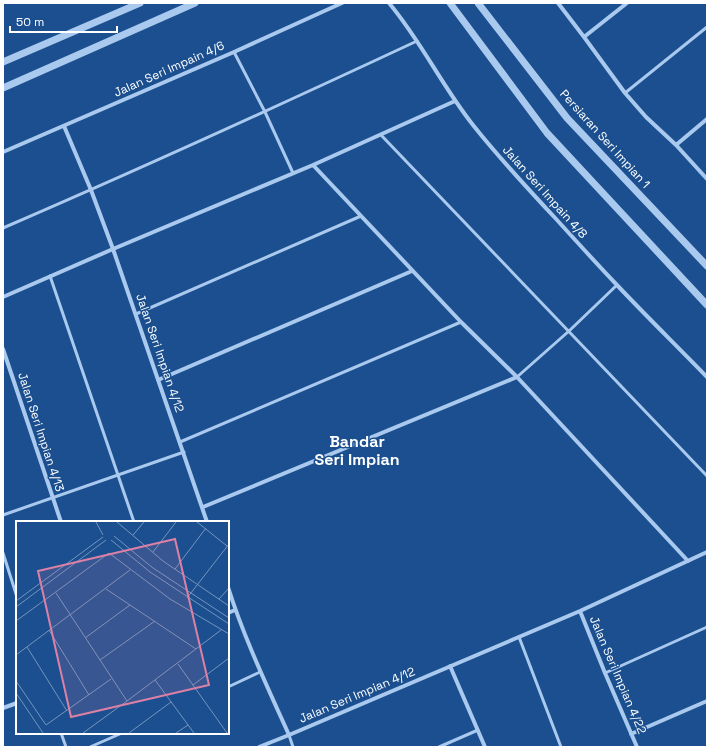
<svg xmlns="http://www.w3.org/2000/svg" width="710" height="750" font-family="'Space Grotesk',sans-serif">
	<rect width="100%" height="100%" fill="#1b4f8f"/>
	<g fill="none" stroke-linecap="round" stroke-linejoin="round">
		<!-- service -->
		<path stroke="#a9c9ee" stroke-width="3" d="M234,52L265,112L293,173
			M625,93L707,27
			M381,135L707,476
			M3,228C142,168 280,105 417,41
			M50,276L134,522
			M136,314L361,216
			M517,377L569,331L617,285
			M180,442L461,322
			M3,515L184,452
			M3,553L17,597
			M519,637L561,747
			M605,673L707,627
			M228,687L260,672
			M61,733L66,747
			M289,735L293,747
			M90,747L122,733
			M439,747L478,730"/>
		<!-- minor -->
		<path stroke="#a9c9ee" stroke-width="4" d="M389,3C421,41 442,86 473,125C499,158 528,189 557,220C577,242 596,263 616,284C646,316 677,346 707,377
			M558,3L584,37L625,93L646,117L676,145L707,179
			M584,37L627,3
			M64,126L91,190L113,249L207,522
			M676,145L707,119
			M3,152L234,52L342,3
			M313,165L461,322L517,377L688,561
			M3,297L113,249L313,165L455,101
			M3,349L61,522
			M158,380L412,271
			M203,507L517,377
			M228,587C244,638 267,686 289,735L580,611L707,552
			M580,611L605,673L637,747
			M228,613L235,610
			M450,666L485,747
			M3,708L17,703
			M631,734L707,701
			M259,747L289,735"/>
		<!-- tertiary -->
		<path stroke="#a9c9ee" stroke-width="7" d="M450,3L547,133L707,305
			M478,3L567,118L707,266
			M3,62L140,3
			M3,88L195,3"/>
	</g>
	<g text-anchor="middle" stroke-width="3" stroke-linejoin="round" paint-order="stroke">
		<!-- street labels -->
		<g font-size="12" fill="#fff" stroke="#1b4f8f">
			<text transform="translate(169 69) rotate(-24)" y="4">Jalan Seri Impain 4/6</text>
			<text transform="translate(605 139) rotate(48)" y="4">Persiaran Seri Impian 1</text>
			<text transform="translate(545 192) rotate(48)" y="4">Jalan Seri Impain 4/8</text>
			<text transform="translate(160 353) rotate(71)" y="4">Jalan Seri Impian 4/12</text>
			<text transform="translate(41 432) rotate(72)" y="4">Jalan Seri Impian 4/13</text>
			<text transform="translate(618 675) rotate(67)" y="4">Jalan Seri Impian 4/22</text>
			<text transform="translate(357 695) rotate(-23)" y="4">Jalan Seri Impian 4/12</text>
		</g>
		<!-- district labels -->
		<g font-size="16" font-weight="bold" fill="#fff" stroke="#1b4f8f">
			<text x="357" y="447">Bandar<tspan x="357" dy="18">Seri Impian</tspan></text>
		</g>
	</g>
	<!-- overview -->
	<g transform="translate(16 521)">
		<rect width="213" height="213" fill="#1b4f8f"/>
		<path fill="none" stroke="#7695bc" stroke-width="1" d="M80,1L87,14M101,1L147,40L213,85M181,1L211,25M117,14L128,1M98,15L137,47L213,97M95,19L134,51L213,103M137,31L160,1M159,48L190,7M90,68L180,128M40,72L111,180L205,109M171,77L213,23M203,78L213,67M0,80L87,16M0,86L90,19M0,100L93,32L154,78L213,113M33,109L73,174M69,117L114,84M11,126L51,190M0,134L114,49M84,139L139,100M162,143L211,212M139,159L178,212M0,160L30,204L95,158M177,164L213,137M0,172L27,212M67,212L111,180M113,212L155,181M160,212L172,204"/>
		<path fill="#dd80a5" fill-opacity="0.15" stroke="#dd80a5" stroke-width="2" d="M159,18L193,164L55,196L22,50Z"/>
		<rect width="213" height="213" fill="none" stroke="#fff" stroke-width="2"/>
	</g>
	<!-- border -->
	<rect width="710" height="750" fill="none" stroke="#ffffff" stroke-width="8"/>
	<!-- scale -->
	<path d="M10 26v6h107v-6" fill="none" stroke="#ffffff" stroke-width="2"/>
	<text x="16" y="26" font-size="12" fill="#ffffff" stroke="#1b4f8f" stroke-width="3" paint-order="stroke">50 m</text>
</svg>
